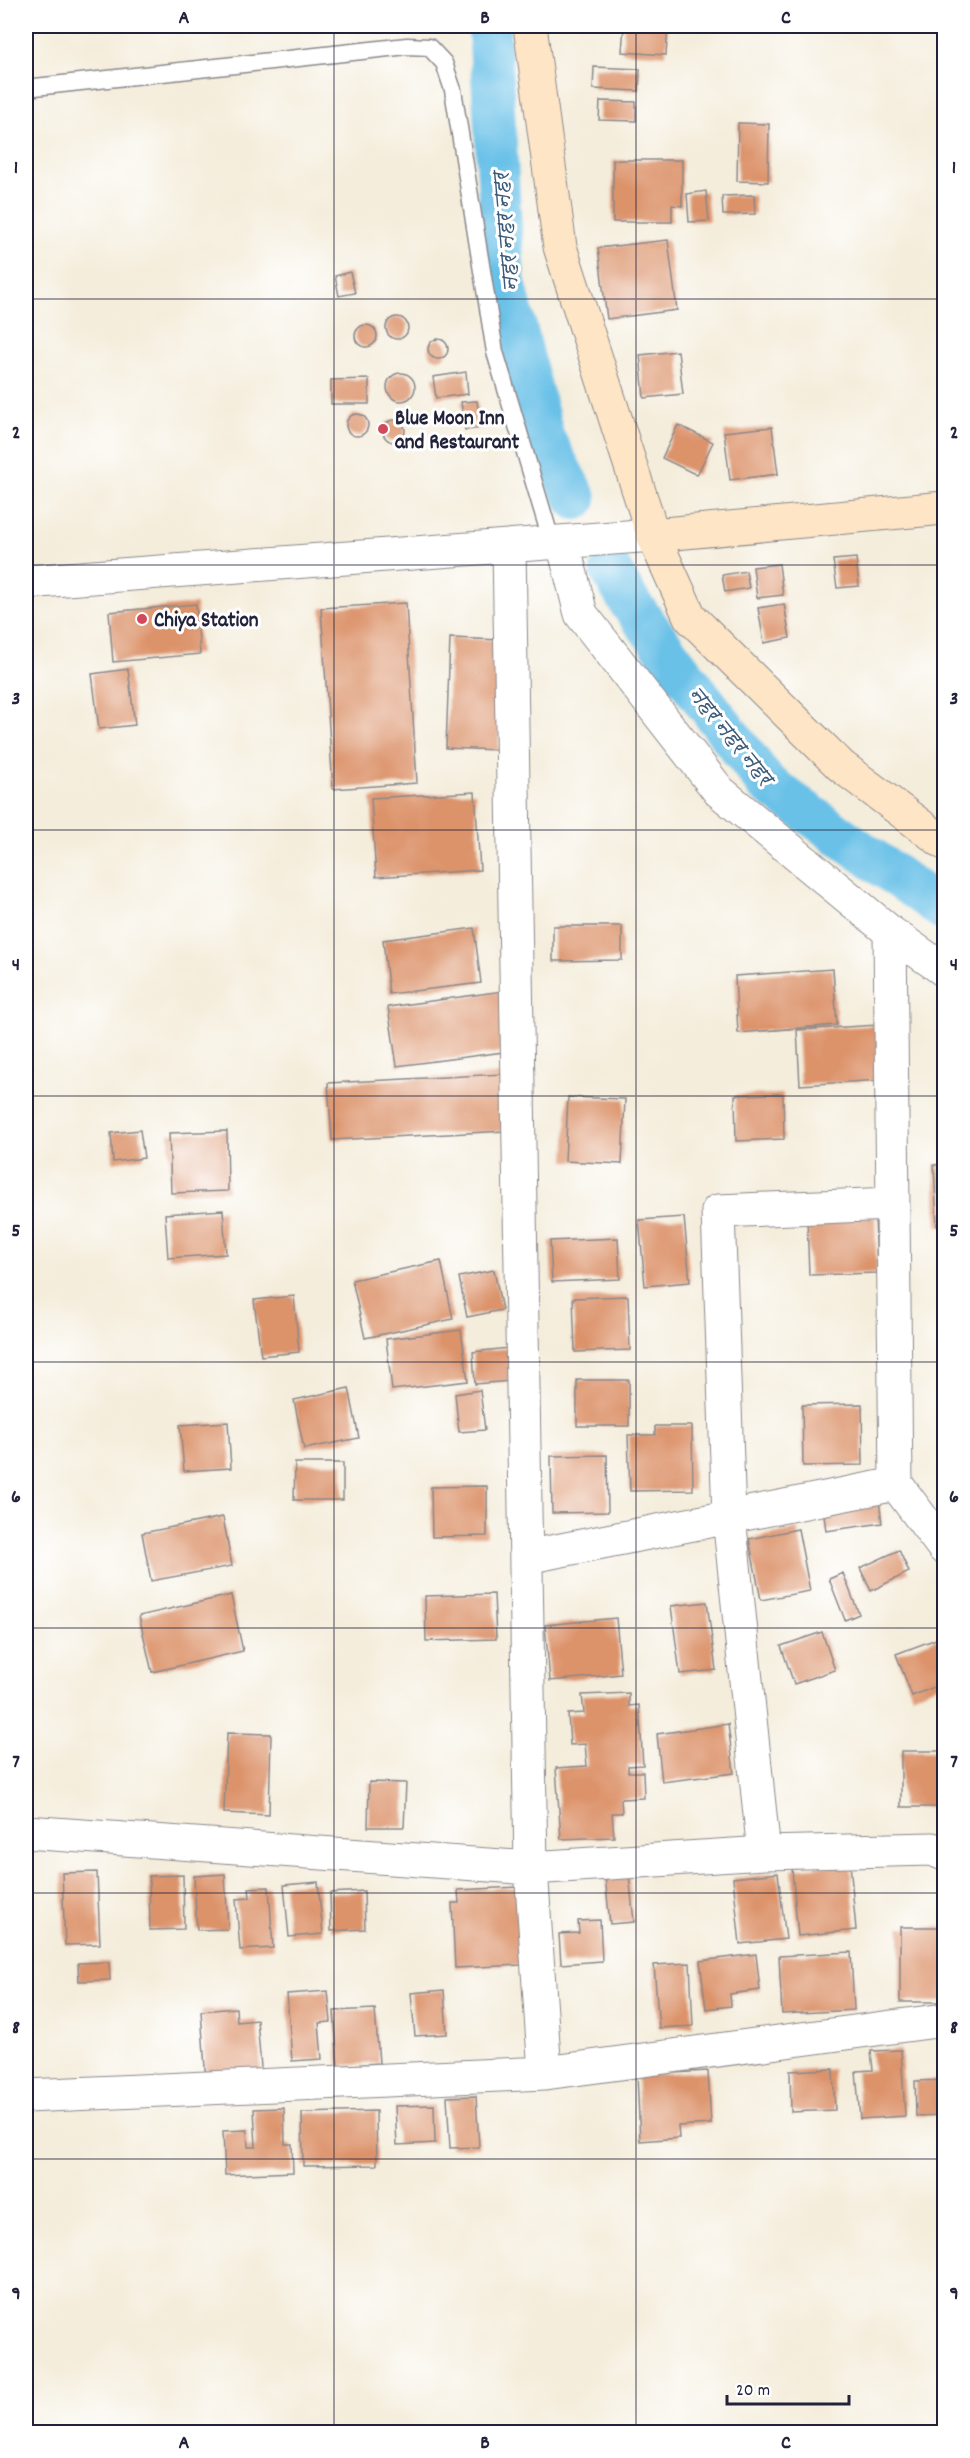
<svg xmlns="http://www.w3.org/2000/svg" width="970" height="2458" font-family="Dekko,'Playpen Sans Deva',sans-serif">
	<rect width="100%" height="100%" fill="#fff"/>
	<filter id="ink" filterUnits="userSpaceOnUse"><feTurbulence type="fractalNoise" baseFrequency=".0167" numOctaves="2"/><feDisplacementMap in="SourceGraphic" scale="12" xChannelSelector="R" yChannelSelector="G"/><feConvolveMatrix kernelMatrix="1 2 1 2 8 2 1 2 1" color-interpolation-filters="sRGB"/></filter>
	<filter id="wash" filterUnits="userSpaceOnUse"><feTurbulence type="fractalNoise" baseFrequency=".008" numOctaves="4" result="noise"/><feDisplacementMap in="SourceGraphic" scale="24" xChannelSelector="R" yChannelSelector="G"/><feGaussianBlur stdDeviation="1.35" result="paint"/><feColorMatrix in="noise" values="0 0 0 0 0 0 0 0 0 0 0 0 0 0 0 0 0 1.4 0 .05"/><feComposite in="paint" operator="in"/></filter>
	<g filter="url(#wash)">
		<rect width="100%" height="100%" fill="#f4eddb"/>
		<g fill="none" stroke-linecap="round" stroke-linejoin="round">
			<!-- canal -->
			<path stroke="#6bc1e8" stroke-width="42" d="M489,26L504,279L544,439L576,499
				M611,571L630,603L766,783L944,910"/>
		</g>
		<g id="blocks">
			<!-- building -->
			<path fill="#dc936b" d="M624,26H668L666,55L622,52Z
				M594,67L640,69L639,91L593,89Z
				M600,101L636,102V121L599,120Z
				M738,123L769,124L768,182L737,181Z
				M613,160H682V206L672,205V222H613Z
				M706,191L709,221L689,222L687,194Z
				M754,195L755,214L723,215L722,196Z
				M668,240L677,310L607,319L598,248Z
				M350,272L355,293L339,296L335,276Z
				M386 328a11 11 0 1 1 22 0a11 11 0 1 1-22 0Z
				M355 336a11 11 0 1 1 22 0a11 11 0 1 1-22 0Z
				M428 349a10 10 0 1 1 20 0a10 10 0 1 1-20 0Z
				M678,351L683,394L644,398L640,355Z
				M466,372L468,394L436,398L433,377Z
				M387 387a14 14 0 1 1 28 0a14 14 0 1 1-28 0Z
				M369,379V404H331V380Z
				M477,401L481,428L465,430L461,402Z
				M346 425a11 11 0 1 1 22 0a11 11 0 1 1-22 0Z
				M383 431a11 11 0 1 1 22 0a11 11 0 1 1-22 0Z
				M678,425L713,442L697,475L662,458Z
				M772,427L778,474L730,480L724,432Z
				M856,558L859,586L837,588L833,560Z
				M779,564L783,595L757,598L753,567Z
				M746,571L749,588L725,592L722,575Z
				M406,603L417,783L333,789L321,608Z
				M196,604L200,654L113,662L109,612Z
				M784,604L790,638L764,643L758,608Z
				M450,638L502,640L499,750L446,748Z
				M128,669L135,725L99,729L92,674Z
				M475,792L480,870L376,877L371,798Z
				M553,926H622V960L553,961Z
				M474,928L481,983L389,994L383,940Z
				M833,969L837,1025L738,1033L735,976Z
				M503,991L511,1051L397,1066L388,1007Z
				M878,1025L881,1080L800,1085L797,1030Z
				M503,1074L506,1131L332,1140L328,1083Z
				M783,1094L784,1139L736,1141L735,1095Z
				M568,1097L625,1099L622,1164L565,1161Z
				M140,1130L144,1158L113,1162L111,1133Z
				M227,1131L228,1191L171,1193L169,1133Z
				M944,1164V1226H937L934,1165Z
				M223,1210L226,1254L168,1258L165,1214Z
				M875,1216L877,1273L809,1275L807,1218Z
				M684,1217L690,1282L645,1286L639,1220Z
				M618,1238L620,1279L552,1282L550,1241Z
				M441,1261L453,1319L365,1338L352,1280Z
				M494,1270L502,1310L467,1317L459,1277Z
				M294,1296L299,1352L261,1356L254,1300Z
				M628,1296L630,1350L575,1352L573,1298Z
				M461,1330L468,1381L392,1390L386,1339Z
				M508,1348L511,1381L475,1384L473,1352Z
				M577,1380H629V1426H577Z
				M349,1388L359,1438L304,1449L294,1400Z
				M480,1390L485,1430L459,1432L455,1394Z
				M862,1404L863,1465L803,1466L802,1405Z
				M228,1422L231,1468L184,1471L180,1425Z
				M655,1426H692L693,1490L630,1491L628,1435H655Z
				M607,1455L608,1512L552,1513L551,1456Z
				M295,1463H343V1500H294Z
				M487,1486V1536L432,1537L431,1487Z
				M879,1500L882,1523L826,1531L823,1507Z
				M223,1517L232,1566L151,1581L142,1533Z
				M798,1529L810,1591L761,1600L749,1539Z
				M899,1550L909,1572L871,1591L860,1568Z
				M843,1573L859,1614L845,1620L829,1579Z
				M494,1594L496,1639L426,1641L425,1596Z
				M231,1595L243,1651L152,1672L139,1616Z
				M707,1602L716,1670L680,1674L671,1606Z
				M616,1618L621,1674L550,1681L545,1625Z
				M822,1632L835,1670L794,1684L781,1646Z
				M944,1636V1683L912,1696L896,1654Z
				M629,1693V1706L639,1705L643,1765L628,1766V1772H643L644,1798L621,1799L622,1813H612L614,1837L561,1839L556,1768L587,1766L585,1744L570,1745L568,1714L584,1713L582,1695Z
				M728,1724L734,1773L662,1782L657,1734Z
				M227,1733L271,1734L269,1815L224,1813Z
				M901,1751H944V1807H901Z
				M369,1782L406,1783L404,1827H368Z
				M850,1863L856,1930L798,1936L792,1869Z
				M97,1872L100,1944L65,1945L62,1873Z
				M778,1873L786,1939L740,1944L733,1878Z
				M225,1874L228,1929L197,1930L194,1876Z
				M629,1874L634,1922L610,1924L605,1876Z
				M183,1875L184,1929L150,1930L149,1876Z
				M318,1882L323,1934L289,1937L284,1885Z
				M269,1887L273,1948L240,1950L236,1899L250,1898L249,1888Z
				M518,1887L521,1965L455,1968L452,1903H459L458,1890Z
				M364,1891L365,1929L331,1931L330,1893Z
				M600,1920L602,1961L561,1964L559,1934L579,1933L578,1921Z
				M900,1927H944V2002H900Z
				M851,1952L854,2010L782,2014L779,1956Z
				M756,1954L760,1990L730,1994L731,2006L706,2009L700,1961Z
				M109,1962L110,1980L79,1981L78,1963Z
				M690,1963L693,2026L659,2028L654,1965Z
				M444,1990L447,2034L415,2036L411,1993Z
				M328,1991L331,2022L319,2023L322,2059L292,2061L287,1994Z
				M236,2008L237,2022L257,2020L262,2079L206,2083L201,2011Z
				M375,2009L379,2063L338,2066L334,2011Z
				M901,2050L905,2116L860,2119L856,2071L873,2070L871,2051Z
				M833,2069L835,2110L791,2112L790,2071Z
				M708,2071L711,2124L678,2126L679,2138L640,2141L637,2075Z
				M944,2080V2115L916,2116L915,2081Z
				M476,2096L479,2147L450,2148L447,2097Z
				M434,2105L435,2143L397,2145L395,2106Z
				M284,2108L285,2144H292L293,2172L225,2175L223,2131L247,2130L248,2147H256L254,2109Z
				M376,2111L377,2165L303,2166L302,2113Z"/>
		</g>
	</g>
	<g filter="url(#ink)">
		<use href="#blocks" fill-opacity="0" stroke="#8b888b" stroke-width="1.5"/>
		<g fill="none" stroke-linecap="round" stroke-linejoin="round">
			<defs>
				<path id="lane" d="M26,88L407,46L429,47L444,63L453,90L495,352L552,543"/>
				<path id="street" d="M563,543L581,614L719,791L890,932L944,970
					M509,547L531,1868L545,2073
					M26,582L653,535
					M890,932L896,1484L944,1548
					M526,1557L896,1484
					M26,1832L531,1868L764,1853L932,1849L944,1854
					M764,1853L729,1517L718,1211L893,1204
					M26,2096L545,2073L944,2020"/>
				<path id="secondary" d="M530,26L560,247L653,535L690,617L841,766L944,843
					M653,535L944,508"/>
			</defs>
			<!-- lane casing -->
			<use href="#lane" stroke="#8b888b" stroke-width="19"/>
			<!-- street casing -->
			<use href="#street" stroke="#8b888b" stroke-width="35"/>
			<!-- secondary casing -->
			<use href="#secondary" stroke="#8b888b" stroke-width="35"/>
			<!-- lane -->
			<use href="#lane" stroke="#fff" stroke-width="16"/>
			<!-- street -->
			<use href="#street" stroke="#fff" stroke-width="33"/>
			<!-- secondary -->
			<use href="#secondary" stroke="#fde5c5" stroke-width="33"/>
		</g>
	</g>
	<!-- grid -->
	<path fill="none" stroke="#22223b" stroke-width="1.5" stroke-opacity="0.55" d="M334,26V2432M636,26V2432M26,299H944M26,565H944M26,830H944M26,1096H944M26,1362H944M26,1628H944M26,1893H944M26,2159H944"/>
	<!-- markers -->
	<g fill="#d1495b" stroke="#fff" stroke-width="2">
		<circle cx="383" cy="429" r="6"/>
		<circle cx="142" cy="619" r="6"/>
	</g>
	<g text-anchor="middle" stroke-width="6" stroke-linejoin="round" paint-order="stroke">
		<!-- poi labels -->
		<g font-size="21" font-weight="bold" fill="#22223b" stroke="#fff" text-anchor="start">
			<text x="395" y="424">Blue Moon Inn<tspan x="395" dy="24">and Restaurant</tspan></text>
			<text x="154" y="626">Chiya Station</text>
		</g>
		<!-- water labels -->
		<g font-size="22" font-style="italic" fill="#3c5a78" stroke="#fff">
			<text transform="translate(504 232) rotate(-95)" y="8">नहर नहर नहर</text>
			<text transform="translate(732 735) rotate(51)" y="8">नहर नहर नहर</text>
		</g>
	</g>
	<!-- margin -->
	<rect width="970" height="2458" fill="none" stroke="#fff" stroke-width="66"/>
	<!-- scale -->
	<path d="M727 2395v9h122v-9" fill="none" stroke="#22223b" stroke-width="3"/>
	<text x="736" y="2395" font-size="18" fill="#22223b" stroke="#ffffff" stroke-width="4.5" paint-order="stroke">20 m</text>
	<rect x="33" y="33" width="904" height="2392" fill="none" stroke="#22223b" stroke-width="2"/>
	<g font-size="20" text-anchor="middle" font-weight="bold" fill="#22223b">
		<text x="184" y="23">A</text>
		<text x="485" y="23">B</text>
		<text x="786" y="23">C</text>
		<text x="16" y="173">1</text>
		<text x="954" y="173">1</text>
		<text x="16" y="438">2</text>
		<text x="954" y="438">2</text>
		<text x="16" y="704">3</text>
		<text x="954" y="704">3</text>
		<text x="16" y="970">4</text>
		<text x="954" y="970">4</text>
		<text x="16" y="1236">5</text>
		<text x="954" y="1236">5</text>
		<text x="16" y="1502">6</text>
		<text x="954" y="1502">6</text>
		<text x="16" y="1767">7</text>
		<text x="954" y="1767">7</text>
		<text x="16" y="2033">8</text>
		<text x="954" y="2033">8</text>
		<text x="16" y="2299">9</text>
		<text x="954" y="2299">9</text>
		<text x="184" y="2448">A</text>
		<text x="485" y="2448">B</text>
		<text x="786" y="2448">C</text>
	</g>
</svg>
